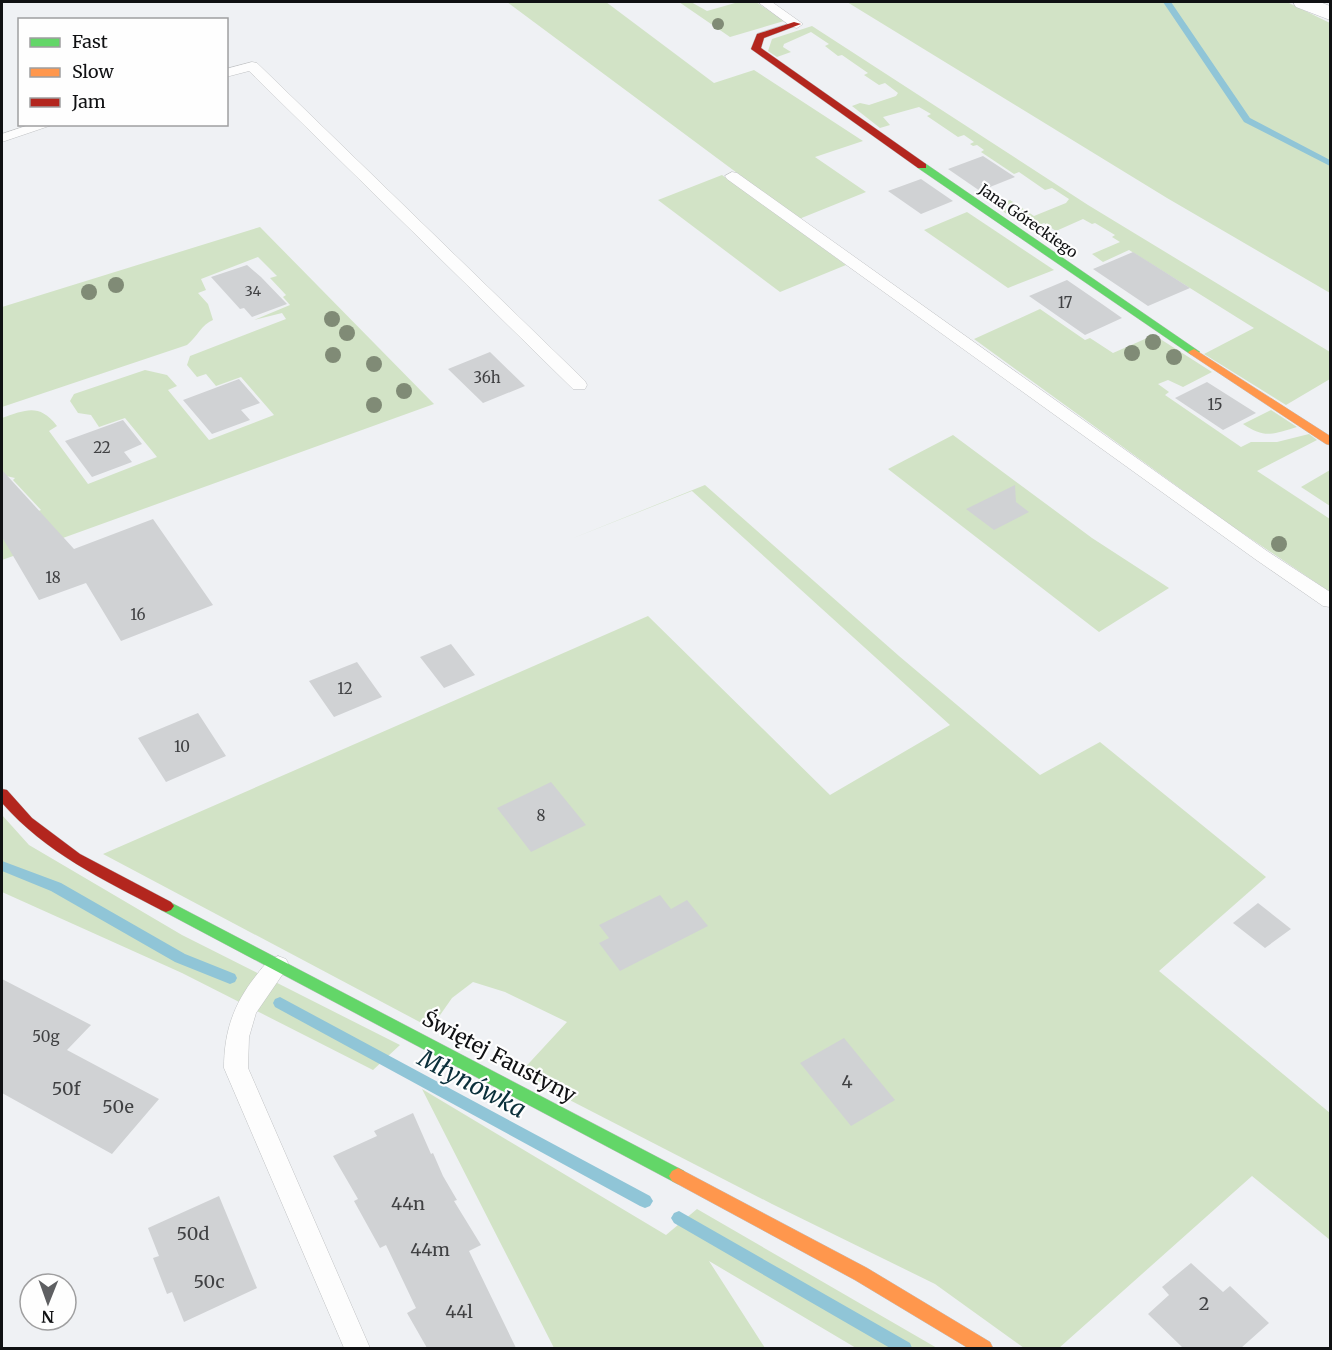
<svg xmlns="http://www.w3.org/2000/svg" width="1332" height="1350" font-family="Merriweather,serif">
	<rect width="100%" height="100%" fill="#eff1f4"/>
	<!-- green -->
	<path fill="#d2e3c6" d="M507,2H606L714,83L754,70L863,141L815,157L866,192L799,219Z
		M679,2H691L707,11L735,3L734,2H756L784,21L730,37Z
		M847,2H1287L1330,23V293L1167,198Z
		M812,26L1088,205L1330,352V379L1286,405L1204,354L1254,328L1129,250L1103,262L1092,254L1120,242L1112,237L1115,235L1095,223L1092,224L1083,219L1056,231L1044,223L1029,229L995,206L1010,200L1034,216L1066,203L1069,199L1052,188L1045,190L1019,172L1014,174L981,152L984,150L977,145L973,146L970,144L974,142L964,135L958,137L927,116L931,114L919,107L883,117L890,125L880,128L852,106L860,103L869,105L896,96L898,93L885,83L879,85L864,75L868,73L842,55L838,56L825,46L829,44L811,32L784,44L783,47L791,52L777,57L768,51L772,39Z
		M722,175L846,265L780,292L658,200Z
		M967,212L1054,270L1008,288L924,230Z
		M260,227L434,404L2,560V527L41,510L13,480L15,478L2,475V418C26,410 39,403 57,426L49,431L88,484L157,457L125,418L99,427L91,415L78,413L70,401L74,394L145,370L167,375L177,386L168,390L209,440L274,415L241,377L216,386L206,374L197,377L187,365L190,356L286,319L282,313L254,320L290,305L283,297L286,295L270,278L277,276L258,257L201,279L206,290L198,293L208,304L213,320C202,324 197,337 187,345L2,407V307Z
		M1040,309L1085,340L1090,338L1113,353L1154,335L1212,372L1183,387L1168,380L1158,384L1169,392L1165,395L1241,447L1251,442H1277L1309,434L1317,440L1257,471L1330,519V592L1232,526L974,339Z
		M1271,410L1297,427C1273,434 1265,439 1243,424Z
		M953,435L1092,538L1169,588L1099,632L888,469Z
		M1330,470V506L1301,487Z
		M705,485L899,656L1040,775L1100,742L1266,877L1159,971L1330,1113V1240L1252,1176L1059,1348H1024L935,1284L772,1204L519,1074L567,1022L505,992L473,982L452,998L431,1028L103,854L648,616L830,795L950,725L692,491L571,539Z
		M2,815L29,845L182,935L400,1045L373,1070L182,973L2,892Z
		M422,1089L666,1235L697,1209L937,1348H856L709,1261L765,1348H554Z"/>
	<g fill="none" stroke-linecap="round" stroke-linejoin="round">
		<!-- stream -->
		<path fill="#90c5d7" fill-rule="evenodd" d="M1163,2H1171L1250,118L1330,160V166L1244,122Z
			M2,861L61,883L185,954L235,974L237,978L235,982L230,984L175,962L51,891L2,871Z
			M280,997L650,1196L653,1201L650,1206L645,1208L640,1206L275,1007L273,1003L275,999Z
			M679,1211L910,1343L912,1348H890L674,1223L671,1218L674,1213Z"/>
	</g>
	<!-- building -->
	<path fill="#d0d2d4" d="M983,156L1015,177L980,191L948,169Z
		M921,179L953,201L921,214L888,191Z
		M1133,252L1168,274L1190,288L1148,306L1093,269Z
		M247,265L261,277L287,304L252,317L244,308L240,309L211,277Z
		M1067,280L1102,304L1122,318L1085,335L1029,296Z
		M490,352L525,386L483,403L448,369Z
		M239,379L260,403L241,410L250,420L212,434L183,400Z
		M1207,382L1256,413L1223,430L1175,398Z
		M123,420L142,444L124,452L132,462L92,477L65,441Z
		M2,470L74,549L153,519L213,605L121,641L86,583L39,600L2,537Z
		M1015,485L1016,502L1029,512L994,530L966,509Z
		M451,644L475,675L444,688L420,657Z
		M357,662L382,697L334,717L309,681Z
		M198,713L226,756L166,782L138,738Z
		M551,782L586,825L531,852L497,808Z
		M660,895L671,909L687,900L708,926L620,971L599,943L609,938L599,925Z
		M1258,903L1291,929L1265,948L1233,923Z
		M2,979L91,1025L67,1050L159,1099L112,1154L2,1093Z
		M844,1038L895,1100L851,1126L800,1063Z
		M413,1113L431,1154L433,1153L443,1176L457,1200L454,1201L481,1245L469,1251L516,1348H427L407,1313L416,1308L386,1245L380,1248L354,1201L358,1199L333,1156L377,1136L374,1131Z
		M219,1196L257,1288L184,1322L172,1292L167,1294L153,1258L159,1256L148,1228Z
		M1191,1263L1223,1292L1230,1286L1269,1323L1241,1348H1183L1148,1314L1169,1295L1162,1287Z"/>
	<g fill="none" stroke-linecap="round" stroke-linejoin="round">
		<defs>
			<path id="lane" d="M758,2H772L803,24L797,28L792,27Z
				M252,62L257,63L585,381L587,385L585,389H573L249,71L226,77V69Z
				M32,124H55L2,142V134Z
				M732,172L737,173L1267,551L1330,592V607L1323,606L1255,559L727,179L725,176Z
				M278,956L286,959L289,965L256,1013L249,1037L248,1068L370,1348H344L224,1068C224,1033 233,1005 255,977C262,968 267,960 278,956Z"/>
			<path id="street" d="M1293,2H1320L1330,6V20L1296,7Z"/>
			<path id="fast" d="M922,163L926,164L1200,352L1194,355L1190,354L918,168L917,166Z
				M166,900L684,1171L687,1176L684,1181L678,1184L672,1181L161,910L158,906L161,902Z"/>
			<path id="slow" d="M1194,349L1330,436V445L1326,444L1190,354L1188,352Z
				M678,1168L867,1268L990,1342L993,1348H968L855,1280L672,1181L669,1176L672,1171Z"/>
			<path id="jam" d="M794,22L801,24L764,38L761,48L926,164V168H918L751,49L757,34Z
				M2,789L7,790L32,818L80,854L171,902L174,906L171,910L166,912L161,910C102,879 46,853 2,803Z"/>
		</defs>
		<!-- lane casing -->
		<use href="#lane" stroke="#c0c2c4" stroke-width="1"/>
		<!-- street casing -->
		<use href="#street" stroke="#c0c2c4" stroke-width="1"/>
		<!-- fast casing -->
		<use href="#fast" stroke="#c0c2c4" stroke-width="1"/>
		<!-- slow casing -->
		<use href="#slow" stroke="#c0c2c4" stroke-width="1"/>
		<!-- jam casing -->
		<use href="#jam" stroke="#c0c2c4" stroke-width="1"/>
		<!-- lane -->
		<use href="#lane" fill="#fdfdfd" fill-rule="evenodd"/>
		<!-- street -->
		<use href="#street" fill="#fdfdfd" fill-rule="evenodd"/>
		<!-- fast -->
		<use href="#fast" fill="#63d668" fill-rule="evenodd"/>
		<!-- slow -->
		<use href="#slow" fill="#ff974d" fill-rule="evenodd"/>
		<!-- jam -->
		<use href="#jam" fill="#b3261e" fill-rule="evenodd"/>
	</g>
	<!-- trees -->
	<g fill="#808b76">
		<circle cx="718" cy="24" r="6"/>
		<circle cx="116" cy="285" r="8"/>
		<circle cx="89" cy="292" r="8"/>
		<circle cx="332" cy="319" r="8"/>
		<circle cx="347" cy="333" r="8"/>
		<circle cx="1153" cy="342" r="8"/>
		<circle cx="1132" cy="353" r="8"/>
		<circle cx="333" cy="355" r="8"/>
		<circle cx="1174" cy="357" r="8"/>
		<circle cx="374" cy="364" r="8"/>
		<circle cx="404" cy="391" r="8"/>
		<circle cx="374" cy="405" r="8"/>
		<circle cx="1279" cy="544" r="8"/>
	</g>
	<g text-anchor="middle" stroke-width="4.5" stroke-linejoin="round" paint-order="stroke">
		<!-- far-number labels -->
		<g font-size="14" fill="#404143">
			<text x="253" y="296">34</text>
		</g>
		<!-- far-street labels -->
		<g font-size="15" fill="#101113" stroke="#fefefe">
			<text transform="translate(1028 221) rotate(35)" y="5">Jana Góreckiego</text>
		</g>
		<!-- number labels -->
		<g font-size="15" fill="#404143">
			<text x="1065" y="308">17</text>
			<text x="487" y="383">36h</text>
			<text x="1215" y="410">15</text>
			<text x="102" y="453">22</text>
			<text x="53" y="583">18</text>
			<text x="138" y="620">16</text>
			<text x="345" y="694">12</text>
			<text x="182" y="752">10</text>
			<text x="541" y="821">8</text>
			<text x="46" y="1042">50g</text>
		</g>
		<!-- near-number labels -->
		<g font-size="18" fill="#404143">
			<text x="847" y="1088">4</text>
			<text x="66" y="1095">50f</text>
			<text x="118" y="1113">50e</text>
			<text x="408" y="1210">44n</text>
			<text x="193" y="1240">50d</text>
			<text x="430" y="1256">44m</text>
			<text x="209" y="1288">50c</text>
			<text x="1204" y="1310">2</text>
			<text x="459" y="1318">44l</text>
		</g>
		<!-- near-street labels -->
		<g font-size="21" fill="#101113" stroke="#fefefe">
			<text transform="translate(499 1057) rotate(28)" y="7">Świętej Faustyny</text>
		</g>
		<!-- near-water labels -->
		<g font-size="24" font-style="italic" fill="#0b303b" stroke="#fefefe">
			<text transform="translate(472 1084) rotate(28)" y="8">Młynówka</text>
		</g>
	</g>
	<!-- border -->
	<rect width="1332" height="1350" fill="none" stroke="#101113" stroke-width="6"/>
	<!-- legend -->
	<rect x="18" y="18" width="210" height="108" fill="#fefefe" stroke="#9f9fa0" stroke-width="1.5"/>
	<rect x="30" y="38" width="30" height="9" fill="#63d668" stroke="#9f9fa0" stroke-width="1.5"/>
	<text x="72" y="48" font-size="18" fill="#101113">Fast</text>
	<rect x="30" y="68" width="30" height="9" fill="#ff974d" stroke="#9f9fa0" stroke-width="1.5"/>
	<text x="72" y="78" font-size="18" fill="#101113">Slow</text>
	<rect x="30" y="98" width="30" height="9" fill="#b3261e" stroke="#9f9fa0" stroke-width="1.5"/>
	<text x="72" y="108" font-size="18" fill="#101113">Jam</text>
	<!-- north arrow -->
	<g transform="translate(48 1302) rotate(181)"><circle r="28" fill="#fefefe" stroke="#9f9fa0" stroke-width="1.5"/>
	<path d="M0-4.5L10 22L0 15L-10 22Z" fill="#5e5f62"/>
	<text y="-9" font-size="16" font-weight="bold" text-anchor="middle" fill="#101113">N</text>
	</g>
</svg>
